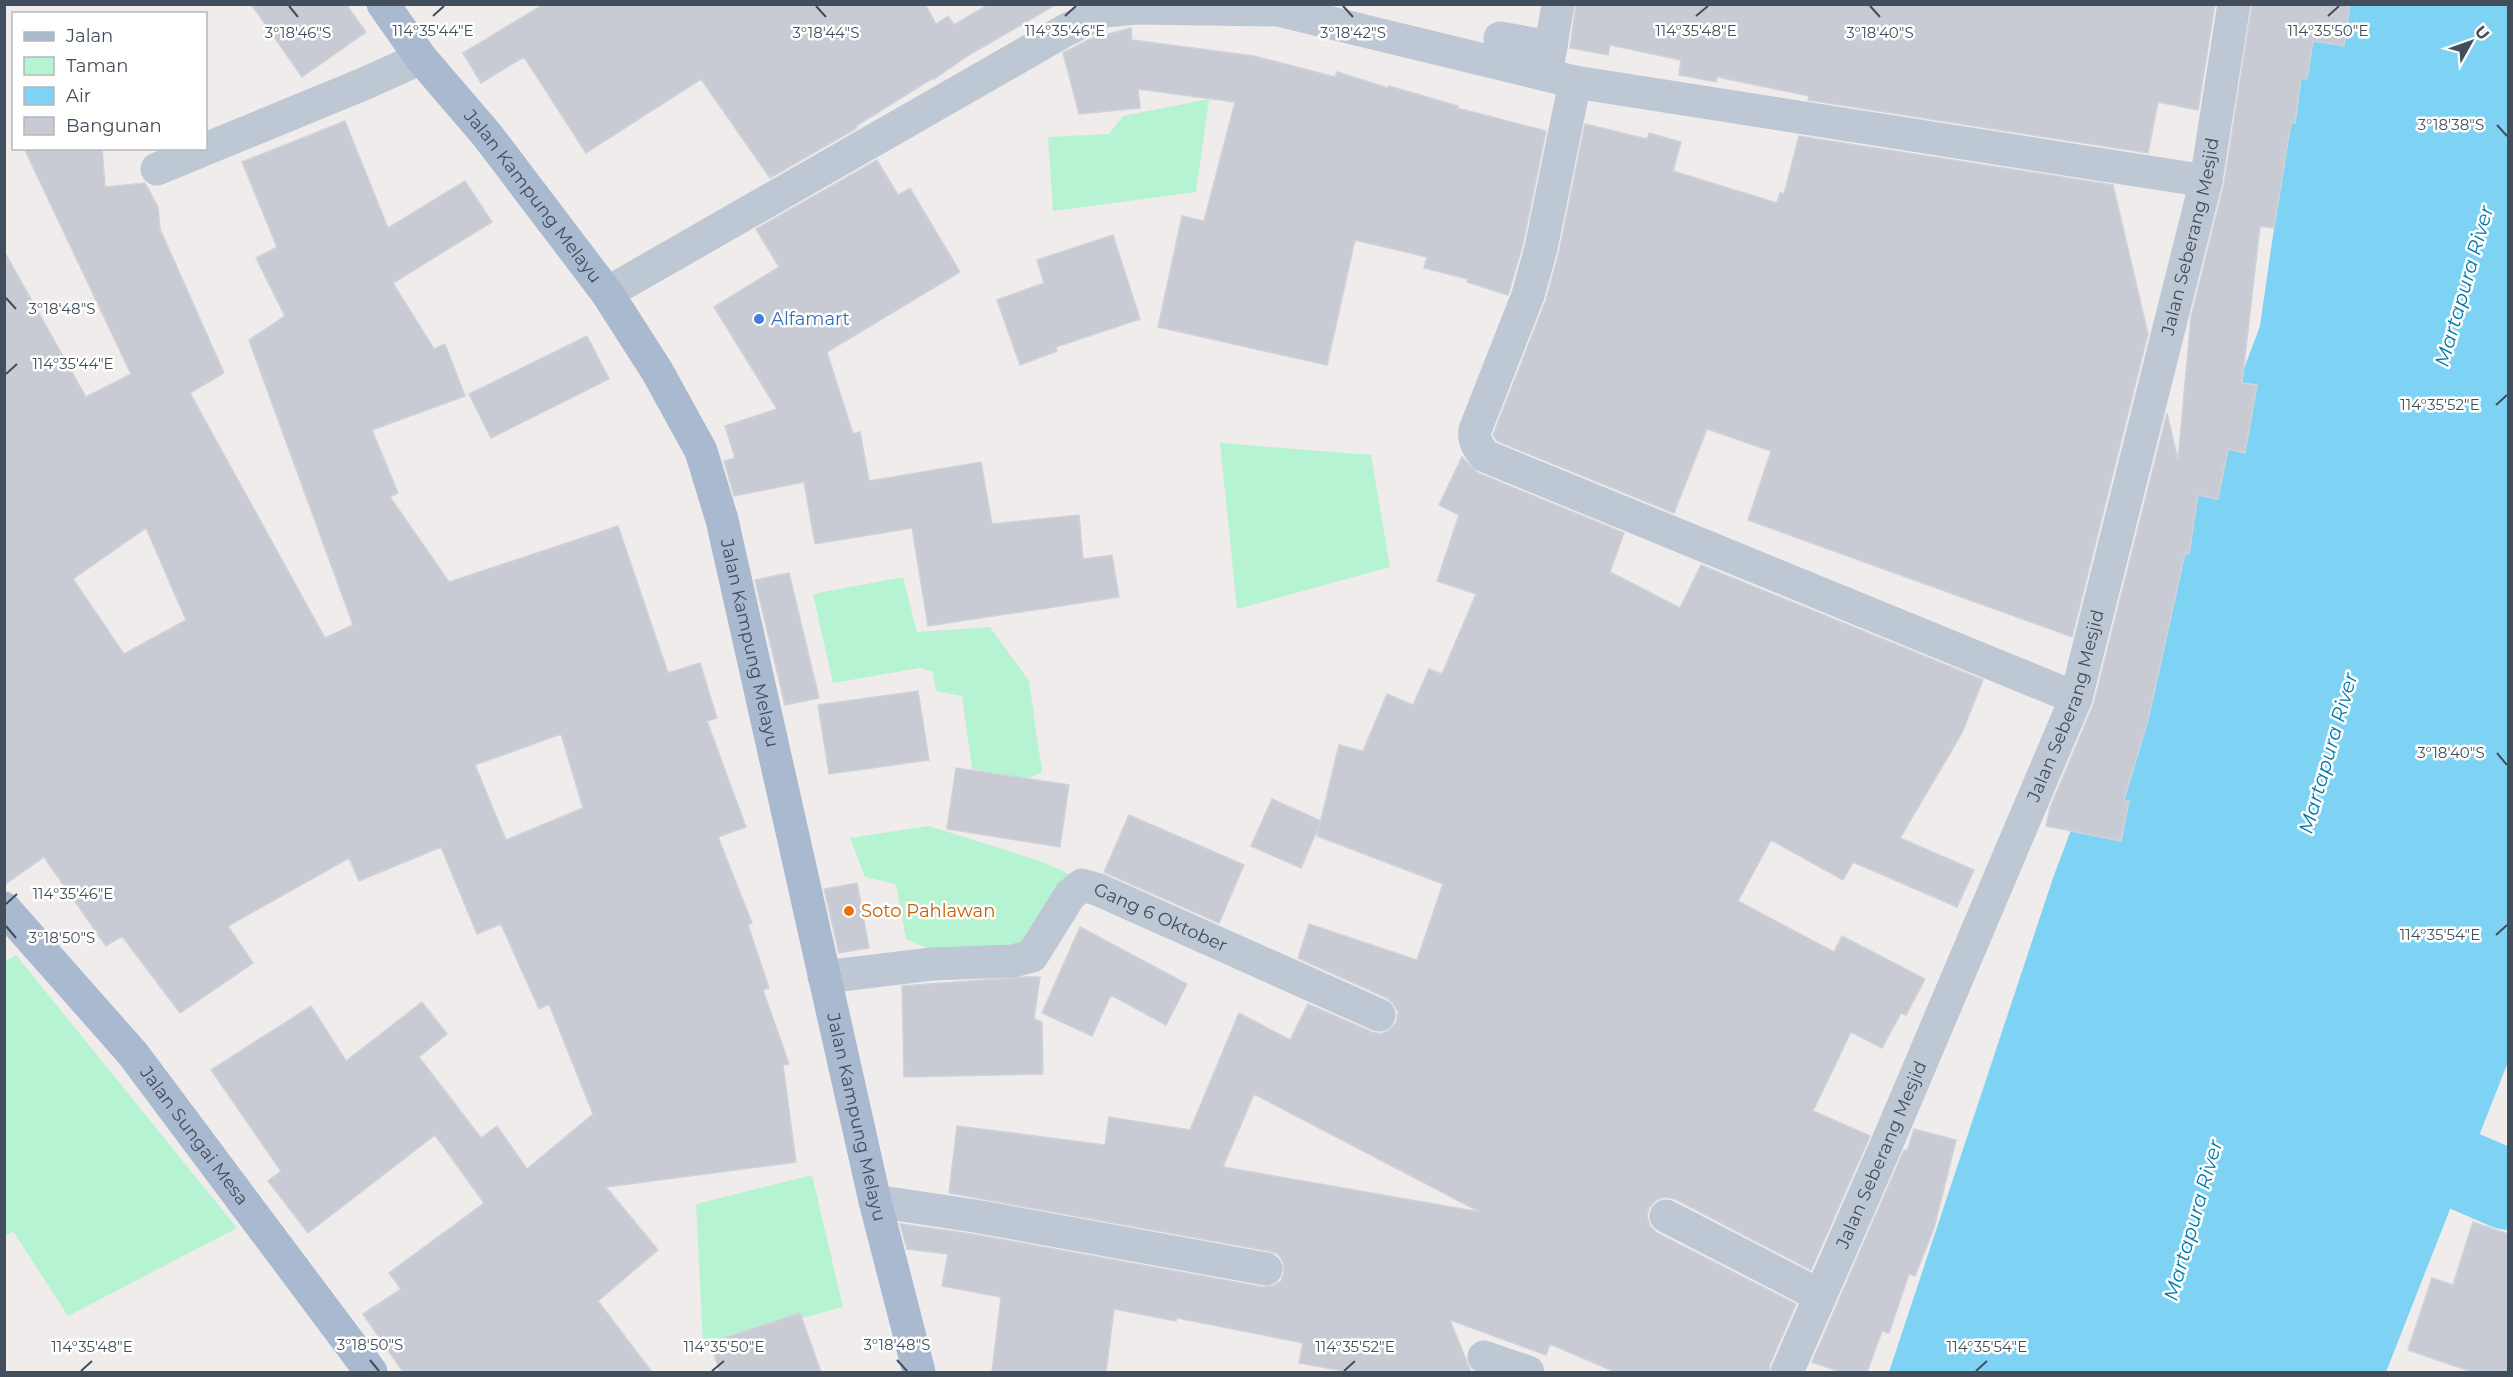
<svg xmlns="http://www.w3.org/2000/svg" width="2513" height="1377" font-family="Montserrat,sans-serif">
	<rect width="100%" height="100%" fill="#f0ecec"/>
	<!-- green -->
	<path fill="#b5f3d2" d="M1209,99L1196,192L1053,211L1048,137L1109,134L1123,116Z
		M1220,443L1371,455L1390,567L1237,609Z
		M903,577L917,632L990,627L1029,681L1042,772L1027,779L972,769L962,696L936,691L933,672L920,668L833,683L813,594Z
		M929,826L1043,862L1075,877L1029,942L961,963L906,939L896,884L865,877L850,838Z
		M16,955L237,1228L68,1316L13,1231L5,1236L4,962Z
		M812,1175L843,1307L703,1344L696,1204Z"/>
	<!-- water -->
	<path fill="#7ed2f4" d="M2306,5H2508V1062L2386,1372H1889L2053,878L2260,326Z"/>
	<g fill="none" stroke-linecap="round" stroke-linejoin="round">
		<!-- river -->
		<path stroke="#7ed2f4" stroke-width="80" d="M2365,1128L2508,1190"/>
	</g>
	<!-- building -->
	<path fill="#c8cbd3" stroke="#d0d2d9" stroke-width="1.5" fill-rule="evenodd" d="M251,4H346L366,32L302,77Z
		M544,4H925L936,24L948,16L954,25L989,4H1057L969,55L934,79L933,78L856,126L857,128L770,178L701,79L586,153L524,57L481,83L463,53Z
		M1576,4H2215L2198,110L2158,102L2148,153L1808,100L1809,96L1717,77L1716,82L1679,75L1681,60L1610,45L1608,55L1570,48Z
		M2252,4H2350L2344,46L2313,41L2307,79L2301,78L2295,123H2291L2274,228L2260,226L2242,383L2257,385L2245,453L2228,449L2218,499L2198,495L2189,554L2185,553L2148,720L2124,800L2129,801L2121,841L2046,826L2050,808L2094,703L2167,413L2178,460L2191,317L2224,184Z
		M1131,28L1132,40L1254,56L1335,77L1337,72L1388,88L1389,86L1458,106L1457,108L1546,131L1523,244L1508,295L1467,282L1468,279L1424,268L1427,257L1355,240L1327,365L1158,327L1182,216L1204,221L1235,102L1138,89L1140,108L1079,114L1063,53L1090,39Z
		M345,121L388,228L465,181L492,222L393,283L434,349L445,344L465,396L372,430L398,493L390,497L449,582L618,526L668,673L700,663L717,718L707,721L746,827L718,837L752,923L748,925L769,988L763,990L789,1064L783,1065L796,1162L606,1187L658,1250L598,1301L652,1372H403L363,1314L401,1289L389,1273L484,1203L435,1135L308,1233L268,1181L281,1171L211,1070L311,1006L346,1061L422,1002L447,1034L419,1057L481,1138L497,1126L527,1169L593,1114L549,1004L539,1009L501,924L477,934L441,847L359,881L349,858L228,926L253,963L180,1013L122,936L106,946L44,857L4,885V251L86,397L131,374L24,148H102L105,187L145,183L158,207L160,229L224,373L190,393L325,638L353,625L249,340L285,316L256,258L277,247L242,162ZM146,528L186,620L124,654L73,579ZM561,734L583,808L506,840L475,765Z
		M1585,124L1647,139L1649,133L1681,142L1673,171L1777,203L1780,193L1784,194L1799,136L2113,185L2148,334L2072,637L1748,520L1771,451L1707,429L1674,513L1497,441L1493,435L1546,300L1559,252Z
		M877,160L898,195L910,188L960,272L827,352L853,434L860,432L869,481L981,462L992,524L1079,515L1083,559L1112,555L1119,597L928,626L912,528L815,544L804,482L734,496L724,461L735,458L725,426L777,409L714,307L779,267L756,229Z
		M1113,235L1140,319L1056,347L1057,351L1020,365L997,300L1044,283L1037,260Z
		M587,336L609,379L491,438L469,394Z
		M1462,457L1478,473L1624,533L1610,572L1680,608L1701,565L1983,680L1962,733L1900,838L1974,870L1957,907L1853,862L1843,880L1771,840L1738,901L1834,952L1842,936L1925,979L1906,1015L1901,1013L1882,1048L1851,1032L1813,1111L1870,1136L1811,1270L1675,1199L1666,1197L1656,1200L1649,1208L1647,1216L1650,1226L1657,1233L1796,1304L1770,1364L1769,1372H1615L1550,1344L1546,1355L1450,1320L1471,1372H1349L1299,1363L1303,1343L1177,1318L1176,1321L1114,1309L1106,1372H992L1001,1297L942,1286L948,1254L907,1249L900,1224L972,1234L1263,1287L1273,1286L1281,1281L1284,1272L1283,1262L1278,1254L1269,1251L949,1193L957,1126L1105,1145L1109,1117L1190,1130L1239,1013L1290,1040L1308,1004L1372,1032L1382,1034L1389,1030L1396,1023L1398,1012L1394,1005L1387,998L1298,958L1309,924L1417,960L1443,884L1317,836L1339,745L1363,751L1387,694L1413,705L1429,669L1442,674L1476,594L1437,581L1459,515L1439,505ZM1254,1094L1480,1212L1223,1167Z
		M789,573L819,698L785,705L755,580Z
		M918,691L929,760L829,774L818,705Z
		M956,768L1069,785L1060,847L947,829Z
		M1272,799L1321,821L1301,868L1251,846Z
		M1129,815L1244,865L1219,923L1104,872Z
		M857,883L869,948L839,953L824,889Z
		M1080,927L1187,984L1166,1025L1111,995L1092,1036L1042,1013Z
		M1024,977H1040L1034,1019L1042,1022L1043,1074L904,1077L902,986Z
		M1914,1129L1956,1140L1934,1228L1915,1276L1909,1274L1889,1333L1882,1331L1867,1372H1840L1812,1362L1904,1150L1907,1151Z
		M2473,1222L2508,1234V1372H2472L2408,1350L2432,1278L2453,1285Z
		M800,1313L821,1372H720L710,1343Z"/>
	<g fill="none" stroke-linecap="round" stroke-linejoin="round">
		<!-- minor -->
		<g stroke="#bec8d4" stroke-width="33">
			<path d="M1500,38L1551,47"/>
			<path d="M1546,75L1558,4"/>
			<path d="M1575,82L1541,248L1528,295L1475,430C1473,441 1478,447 1485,456L2076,698"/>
			<path d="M157,169L366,83L421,58"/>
			<path d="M607,293L1066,30L1104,11L1137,8L1278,10L1575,82L2206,181"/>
			<path id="s1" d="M824,977L932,964L1013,961L1032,956L1070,895L1082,885L1099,890L1379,1015"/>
			<path d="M875,1201L975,1216L1266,1269"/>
			<path d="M1666,1216L1819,1295"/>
			<path d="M1484,1357L1528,1372"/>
			<path id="s2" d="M1787,1372L1888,1141L2076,698L2206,181L2234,4"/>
		</g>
		<!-- major -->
		<g stroke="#a9b9cf" stroke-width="33">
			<path id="s3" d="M383,4L421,58L487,135L607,293L657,371L701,451L722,520L875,1201L919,1372"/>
			<path id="s4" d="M4,908L133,1054L371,1372"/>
		</g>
	</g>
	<!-- ticks -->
	<path fill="none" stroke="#434e5c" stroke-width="2" d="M289,6L298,17M816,6L826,17M1343,6L1353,17M1870,6L1880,17M433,16L444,6M1065,16L1076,6M1696,16L1708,6M2328,16L2339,6M2497,125L2507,136M6,298L16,309M6,374L17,364M2496,405L2507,395M2497,753L2507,765M6,904L17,894M6,926L16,938M2496,935L2507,925M370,1360L379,1371M897,1360L907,1371M81,1371L92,1361M712,1371L724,1361M1344,1371L1355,1361M1976,1371L1987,1361"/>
	<!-- markers -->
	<circle fill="#3f7fe0" stroke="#fff" stroke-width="2" cx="759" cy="319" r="6"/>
	<circle fill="#e8710a" stroke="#fff" stroke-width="2" cx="849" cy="911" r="6"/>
	<g text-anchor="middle" stroke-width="5" stroke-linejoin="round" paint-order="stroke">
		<!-- street labels -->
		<g font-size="18" fill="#434e5c" stroke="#fff">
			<text dy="6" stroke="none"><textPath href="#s3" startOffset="244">Jalan Kampung Melayu</textPath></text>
			<text dy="6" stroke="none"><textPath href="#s2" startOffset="1209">Jalan Seberang Mesjid</textPath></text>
			<text dy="6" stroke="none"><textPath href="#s3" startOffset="748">Jalan Kampung Melayu</textPath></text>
			<text dy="6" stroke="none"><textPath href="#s2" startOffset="723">Jalan Seberang Mesjid</textPath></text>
			<text dy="6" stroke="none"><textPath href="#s1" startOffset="382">Gang 6 Oktober</textPath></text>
			<text dy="6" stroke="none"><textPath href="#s3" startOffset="1234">Jalan Kampung Melayu</textPath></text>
			<text dy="6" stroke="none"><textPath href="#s4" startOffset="297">Jalan Sungai Mesa</textPath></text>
			<text dy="6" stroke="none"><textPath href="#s2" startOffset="237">Jalan Seberang Mesjid</textPath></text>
		</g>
		<!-- shop labels -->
		<g font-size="18" fill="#366cbe" stroke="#fff" text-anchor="start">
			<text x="771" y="325">Alfamart</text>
		</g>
		<!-- food labels -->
		<g font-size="18" fill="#c56008" stroke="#fff" text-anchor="start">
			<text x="861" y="917">Soto Pahlawan</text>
		</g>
		<!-- water labels -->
		<g font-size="20" font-style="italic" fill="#017aaa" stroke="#fff">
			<text transform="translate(2464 286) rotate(-74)" y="7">Martapura River</text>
			<text transform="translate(2328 753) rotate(-74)" y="7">Martapura River</text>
			<text transform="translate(2193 1220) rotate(-74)" y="7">Martapura River</text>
		</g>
	</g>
	<g font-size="15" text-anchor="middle" fill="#434e5c" stroke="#fff" stroke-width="5" stroke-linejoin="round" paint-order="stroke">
		<text x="1065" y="36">114°35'46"E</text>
		<text x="1696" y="36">114°35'48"E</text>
		<text x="2328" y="36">114°35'50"E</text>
		<text x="433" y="36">114°35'44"E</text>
		<text x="298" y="38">3°18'46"S</text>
		<text x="826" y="38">3°18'44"S</text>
		<text x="1353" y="38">3°18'42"S</text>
		<text x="1880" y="38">3°18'40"S</text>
		<text x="2451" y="130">3°18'38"S</text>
		<text x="62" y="314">3°18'48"S</text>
		<text x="73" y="369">114°35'44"E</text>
		<text x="2440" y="410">114°35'52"E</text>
		<text x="2451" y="758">3°18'40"S</text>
		<text x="73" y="899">114°35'46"E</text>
		<text x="2440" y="940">114°35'54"E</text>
		<text x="62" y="943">3°18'50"S</text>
		<text x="370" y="1350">3°18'50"S</text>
		<text x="897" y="1350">3°18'48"S</text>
		<text x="92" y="1352">114°35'48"E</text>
		<text x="724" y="1352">114°35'50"E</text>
		<text x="1355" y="1352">114°35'52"E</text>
		<text x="1987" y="1352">114°35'54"E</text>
	</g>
	<!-- border -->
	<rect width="2513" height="1377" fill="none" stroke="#434e5c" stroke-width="12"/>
	<!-- legend -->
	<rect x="12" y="12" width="195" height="138" fill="#ffffff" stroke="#b4b8be" stroke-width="1.5"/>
	<rect x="24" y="32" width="30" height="9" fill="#a9b9cf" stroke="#b4b8be" stroke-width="1.5"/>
	<text x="66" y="42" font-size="18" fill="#434e5c">Jalan</text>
	<rect x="24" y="57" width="30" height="18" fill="#b5f3d2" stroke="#b4b8be" stroke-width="1.5"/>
	<text x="66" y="72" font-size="18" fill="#434e5c">Taman</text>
	<rect x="24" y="87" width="30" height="18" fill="#7ed2f4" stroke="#b4b8be" stroke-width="1.5"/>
	<text x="66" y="102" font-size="18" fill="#434e5c">Air</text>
	<rect x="24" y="117" width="30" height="18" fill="#c8cbd3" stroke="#b4b8be" stroke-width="1.5"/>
	<text x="66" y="132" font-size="18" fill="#434e5c">Bangunan</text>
	<!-- north arrow -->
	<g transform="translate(2471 42) rotate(50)" stroke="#ffffff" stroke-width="4.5" paint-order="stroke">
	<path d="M0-4.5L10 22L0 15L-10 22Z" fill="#434e5c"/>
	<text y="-9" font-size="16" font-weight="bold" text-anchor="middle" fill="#434e5c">U</text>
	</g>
</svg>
